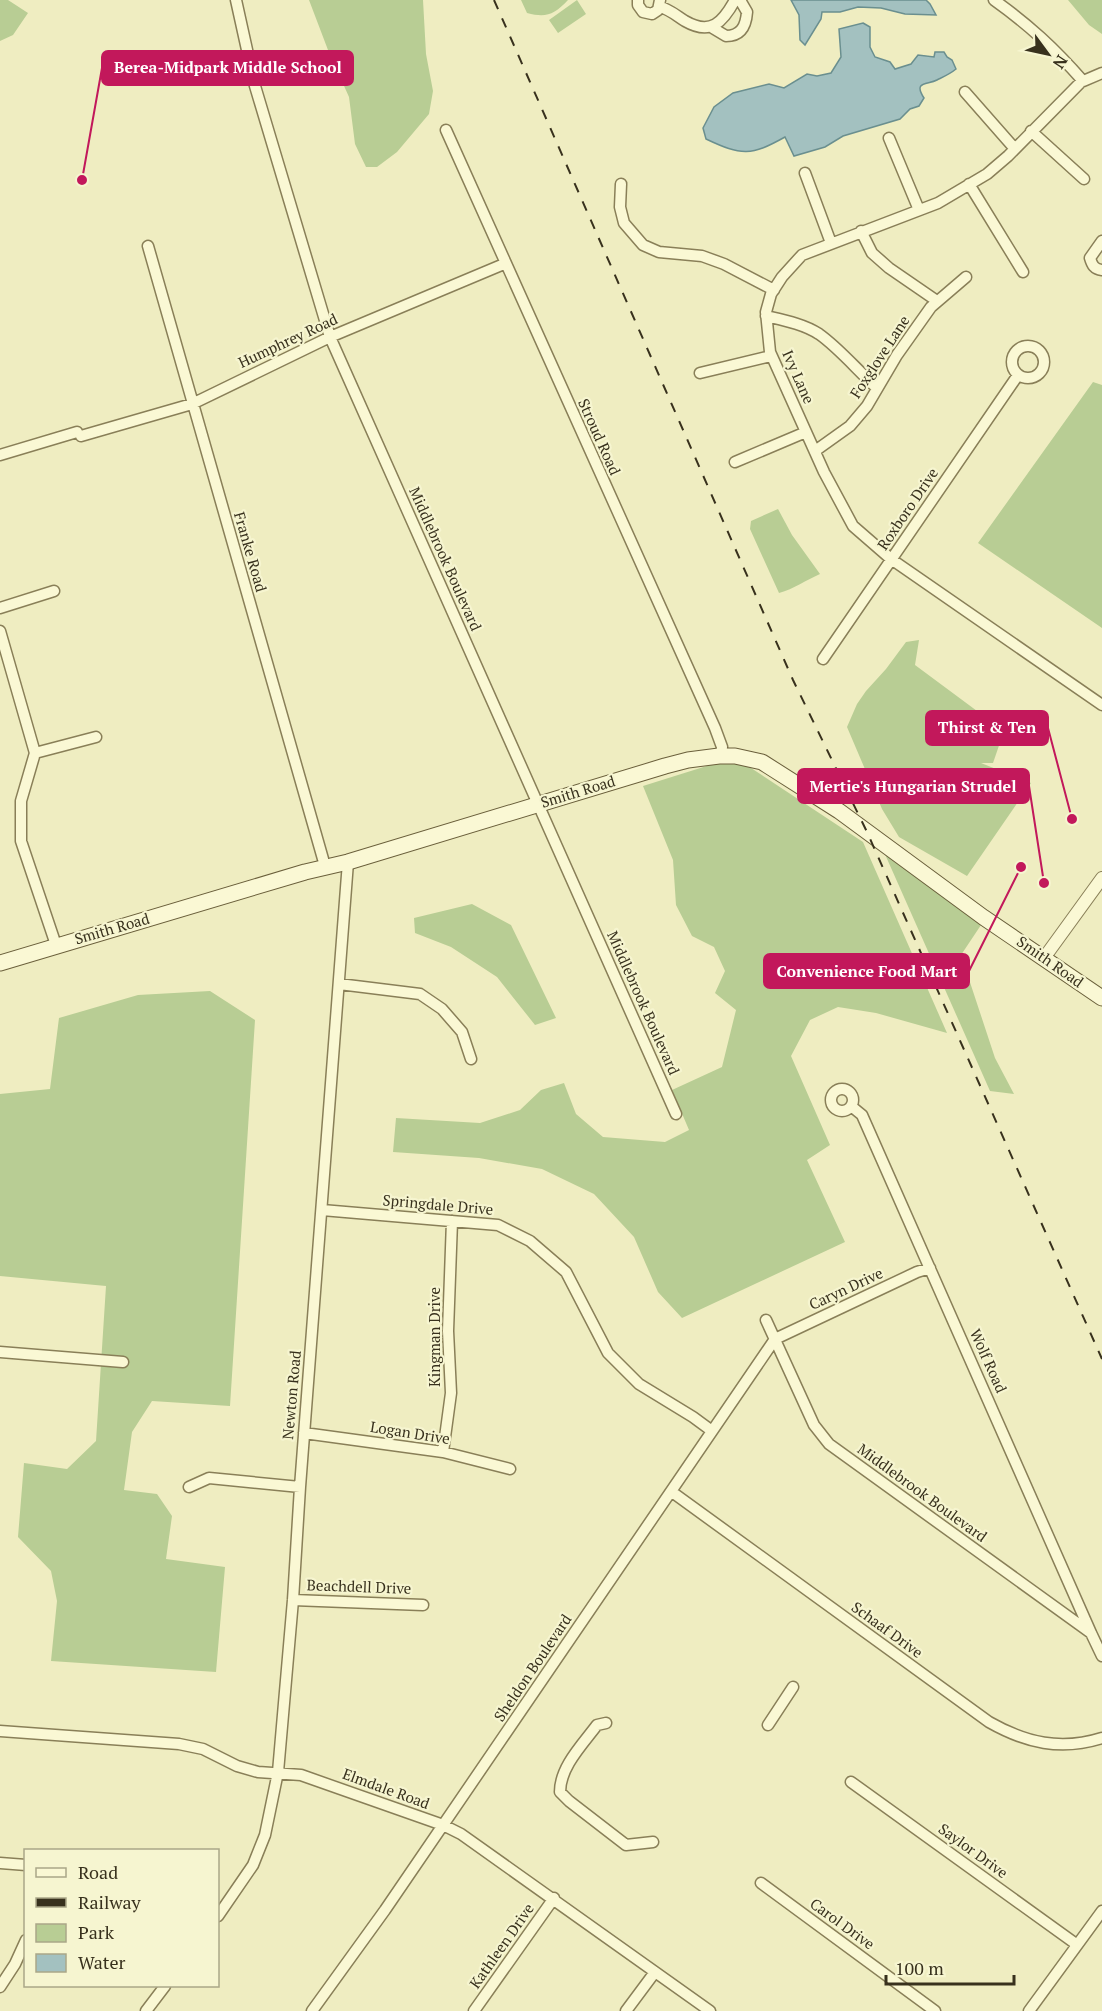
<svg xmlns="http://www.w3.org/2000/svg" width="1102" height="2011" font-family="'PT Serif',serif">
	<rect width="100%" height="100%" fill="#efedc1"/>
	<!-- green -->
	<path fill="#b8cd94" d="M0,0H8L28,13L13,35L0,41Z
		M309,0H423L426,54L433,91L429,114L397,152L377,167H366L355,144L349,97L328,50Z
		M521,0H568C554,15 546,18 527,13Z
		M577,0L586,14L558,33L549,20Z
		M1068,0H1102V34L1089,25Z
		M1093,382L1102,385V628L978,543Z
		M778,509L792,535L820,574C806,580 794,589 779,593L750,529L751,521Z
		M919,640L915,665L1004,731L993,763H981L1031,783L967,876L899,837L882,809L847,727L857,704L866,691L886,669L906,642Z
		M729,759L748,766L863,842L947,1033L876,1013L838,1007L810,1020L791,1056L830,1145L807,1160L845,1242L682,1318L658,1292L634,1237L594,1194L542,1169L479,1158L393,1152L396,1118L480,1123L520,1110L541,1090L564,1083L576,1114L603,1137L665,1142L689,1130L672,1090L722,1067L736,1010L715,993L725,971L714,947L692,936L676,905L673,860L643,786Z
		M884,852L983,922L961,955L995,1058L1014,1094L990,1091Z
		M472,904L511,925L556,1018L535,1025L497,977L451,947L415,933L414,918Z
		M210,991L255,1020L230,1406L152,1401L132,1432L124,1490L157,1494L172,1516L166,1559L225,1567L216,1672L51,1661L57,1601L51,1571L18,1537L24,1463L67,1469L96,1441L106,1286L0,1276V1094L50,1089L59,1018L138,995Z"/>
	<!-- water -->
	<path fill="#a3c1c0" stroke="#6a8f8f" stroke-width="1.5" d="M791,0H926L930,4L936,15L905,14L881,8L858,7L840,12H822L821,19L805,45L800,40L799,15Z
		M863,23L870,27V47L875,57L890,62L895,69L911,64L918,55L934,57L935,52H944L947,57L952,60L956,69C950,74 943,77 937,80C927,85 913,81 924,98L919,106L910,109L900,119L843,136L825,147L794,156L785,137C751,156 742,156 706,139L703,128L714,107L733,93L769,84L784,88L807,74L817,76L831,73L841,57L839,29Z"/>
	<g fill="none" stroke-linecap="round" stroke-linejoin="round">
		<defs>
			<path id="minor" d="M236,0L255,86L330,337L676,1114
				M638,0V5L643,12L652,14L658,10L660,0
				M994,0C1029,25 1054,48 1083,81
				M660,7C669,9 677,16 685,21C711,36 723,22 735,0
				M711,27L726,36C741,36 746,26 747,12L740,0
				M1102,73L1081,82L1008,156L987,174L938,203L802,255L782,277L771,294L766,312L770,352L824,472L853,526L891,559L1102,705
				M965,92L1015,149
				M446,130L715,728L722,747L721,756
				M1031,131L1084,179
				M889,138L919,210
				M805,173L831,243
				M621,184L620,207L624,223L643,245L659,252L702,256L724,264L774,290
				M969,184L1023,272
				M861,231L872,253L889,268L937,301
				M1102,241L1090,258C1092,265 1094,269 1102,270
				M148,246L325,866
				M766,316C783,320 804,324 819,334C839,348 858,371 877,388
				M1012 362a16 16 0 1 1 32 0a16 16 0 1 1-32 0Z
				M700,373L771,356
				M81,436L192,404L330,337L504,264
				M815,451L850,426L867,406L897,355L931,307L966,277
				M0,455L77,432
				M735,462L806,432
				M0,608L54,591
				M0,631L35,753L21,801V841L56,945
				M823,659L1018,375
				M35,753L96,737
				M339,984L420,994L442,1009L462,1032L471,1059
				M831 1100a11 11 0 1 1 22 0a11 11 0 1 1-22 0Z
				M851,1106L862,1115L1091,1633
				M322,1210L498,1225L530,1241L566,1272L608,1353L639,1384L693,1417L712,1431
				M766,1320L814,1425L829,1444L1091,1633L1102,1656
				M0,1352L123,1362
				M304,1433L443,1452L510,1469
				M443,1452L451,1393L448,1331L452,1221
				M189,1487L209,1478L300,1487
				M672,1492L989,1722C1026,1743 1061,1751 1102,1738
				M293,1600L423,1605
				M606,1723L597,1725C582,1745 560,1767 560,1792L569,1801L626,1845L653,1842
				M768,1725L793,1687
				M0,1731L179,1744L203,1749L237,1766L258,1772L301,1775L443,1825L461,1834L710,2011
				M851,1782L1076,1944
				M0,1863L26,1865
				M761,1883L935,2011
				M218,1916L253,1865L265,1835L278,1772L293,1600L300,1487L348,862
				M0,1987L15,1964L26,1940
				M146,2011L165,1986
				M312,2011L385,1910L775,1339L917,1272L930,1268
				M474,2011L554,1898
				M626,2011L655,1972
				M1029,2011L1102,1911"/>
			<path id="tertiary" d="M1044,958L1102,878"/>
			<path id="secondary" d="M0,963L305,872L348,862L665,766L688,760L719,756H735L762,762L839,811L983,917L1102,998"/>
		</defs>
		<!-- minor casing -->
		<use href="#minor" stroke="#897f58" stroke-width="13"/>
		<!-- tertiary casing -->
		<use href="#tertiary" stroke="#897f58" stroke-width="14"/>
		<!-- secondary casing -->
		<use href="#secondary" stroke="#6a5f3b" stroke-width="17"/>
		<!-- minor -->
		<use href="#minor" stroke="#faf8d4" stroke-width="10"/>
		<!-- tertiary -->
		<use href="#tertiary" stroke="#faf8d4" stroke-width="12"/>
		<!-- secondary -->
		<use href="#secondary" stroke="#faf8d4" stroke-width="15"/>
		<!-- rail -->
		<path stroke="#38311d" stroke-width="2" stroke-dasharray="10 10" stroke-linecap="butt" d="M494,0L793,680L867,832L1102,1359"/>
	</g>
	<g text-anchor="middle" stroke-width="4.5" stroke-linejoin="round" paint-order="stroke">
		<!-- street labels -->
		<g font-size="15" fill="#38311d" stroke="#f6f5d0">
			<text transform="translate(288 341) rotate(-25)" y="5">Humphrey Road</text>
			<text transform="translate(880 357) rotate(-57)" y="5">Foxglove Lane</text>
			<text transform="translate(798 377) rotate(66)" y="5">Ivy Lane</text>
			<text transform="translate(599 437) rotate(66)" y="5">Stroud Road</text>
			<text transform="translate(908 509) rotate(-56)" y="5">Roxboro Drive</text>
			<text transform="translate(250 552) rotate(74)" y="5">Franke Road</text>
			<text transform="translate(445 559) rotate(66)" y="5">Middlebrook Boulevard</text>
			<text transform="translate(578 792) rotate(-17)" y="5">Smith Road</text>
			<text transform="translate(112 929) rotate(-16)" y="5">Smith Road</text>
			<text transform="translate(1050 962) rotate(35)" y="5">Smith Road</text>
			<text transform="translate(643 1003) rotate(66)" y="5">Middlebrook Boulevard</text>
			<text transform="translate(438 1205) rotate(5)" y="5">Springdale Drive</text>
			<text transform="translate(846 1289) rotate(-25)" y="5">Caryn Drive</text>
			<text transform="translate(435 1337) rotate(-90)" y="5">Kingman Drive</text>
			<text transform="translate(988 1361) rotate(66)" y="5">Wolf Road</text>
			<text transform="translate(292 1395) rotate(-85)" y="5">Newton Road</text>
			<text transform="translate(410 1433) rotate(9)" y="5">Logan Drive</text>
			<text transform="translate(922 1493) rotate(36)" y="5">Middlebrook Boulevard</text>
			<text transform="translate(359 1587) rotate(2)" y="5">Beachdell Drive</text>
			<text transform="translate(887 1630) rotate(36)" y="5">Schaaf Drive</text>
			<text transform="translate(533 1668) rotate(-56)" y="5">Sheldon Boulevard</text>
			<text transform="translate(386 1789) rotate(20)" y="5">Elmdale Road</text>
			<text transform="translate(973 1851) rotate(36)" y="5">Saylor Drive</text>
			<text transform="translate(842 1924) rotate(36)" y="5">Carol Drive</text>
			<text transform="translate(502 1946) rotate(-55)" y="5">Kathleen Drive</text>
		</g>
	</g>
	<!-- callouts -->
	<path fill="none" stroke="#c2185b" stroke-width="2" d="M82 180L102 68M1072 819L1048 728M1044 883L1029 786M1021 867L969 971"/>
	<g fill="#c2185b" stroke="#f6f5d0" stroke-width="2">
		<circle cx="82" cy="180" r="6"/>
		<circle cx="1072" cy="819" r="6"/>
		<circle cx="1044" cy="883" r="6"/>
		<circle cx="1021" cy="867" r="6"/>
	</g>
	<g fill="#c2185b" stroke="#c2185b" stroke-width="2">
		<rect x="102" y="51" width="251" height="34" rx="6"/>
		<rect x="926" y="711" width="122" height="34" rx="6"/>
		<rect x="798" y="769" width="231" height="34" rx="6"/>
		<rect x="764" y="954" width="205" height="34" rx="6"/>
	</g>
	<g font-size="16" text-anchor="middle" font-weight="bold" fill="#fff">
		<text x="228" y="73">Berea-Midpark Middle School</text>
		<text x="987" y="733">Thirst &amp; Ten</text>
		<text x="913" y="792">Mertie's Hungarian Strudel</text>
		<text x="867" y="977">Convenience Food Mart</text>
	</g>
	<!-- legend -->
	<rect x="24" y="1849" width="195" height="138" fill="#f6f5d0" stroke="#aaa788" stroke-width="1.5"/>
	<rect x="36" y="1868" width="30" height="9" fill="#faf8d4" stroke="#aaa788" stroke-width="1.5"/>
	<text x="78" y="1879" font-size="18" fill="#38311d">Road</text>
	<rect x="36" y="1898" width="30" height="9" fill="#38311d" stroke="#aaa788" stroke-width="1.5"/>
	<text x="78" y="1909" font-size="18" fill="#38311d">Railway</text>
	<rect x="36" y="1924" width="30" height="18" fill="#b8cd94" stroke="#aaa788" stroke-width="1.5"/>
	<text x="78" y="1939" font-size="18" fill="#38311d">Park</text>
	<rect x="36" y="1954" width="30" height="18" fill="#a3c1c0" stroke="#aaa788" stroke-width="1.5"/>
	<text x="78" y="1969" font-size="18" fill="#38311d">Water</text>
	<!-- north arrow -->
	<g transform="translate(1048 54) rotate(123)" stroke="#f6f5d0" stroke-width="4.5" paint-order="stroke">
	<path d="M0-4.5L10 22L0 15L-10 22Z" fill="#38311d"/>
	<text y="-9" font-size="16" font-weight="bold" text-anchor="middle" fill="#38311d">N</text>
	</g>
	<!-- scale -->
	<path d="M886 1975v9h128v-9" fill="none" stroke="#38311d" stroke-width="3"/>
	<text x="895" y="1975" font-size="18" fill="#38311d" stroke="#f6f5d0" stroke-width="4.5" paint-order="stroke">100 m</text>
</svg>
